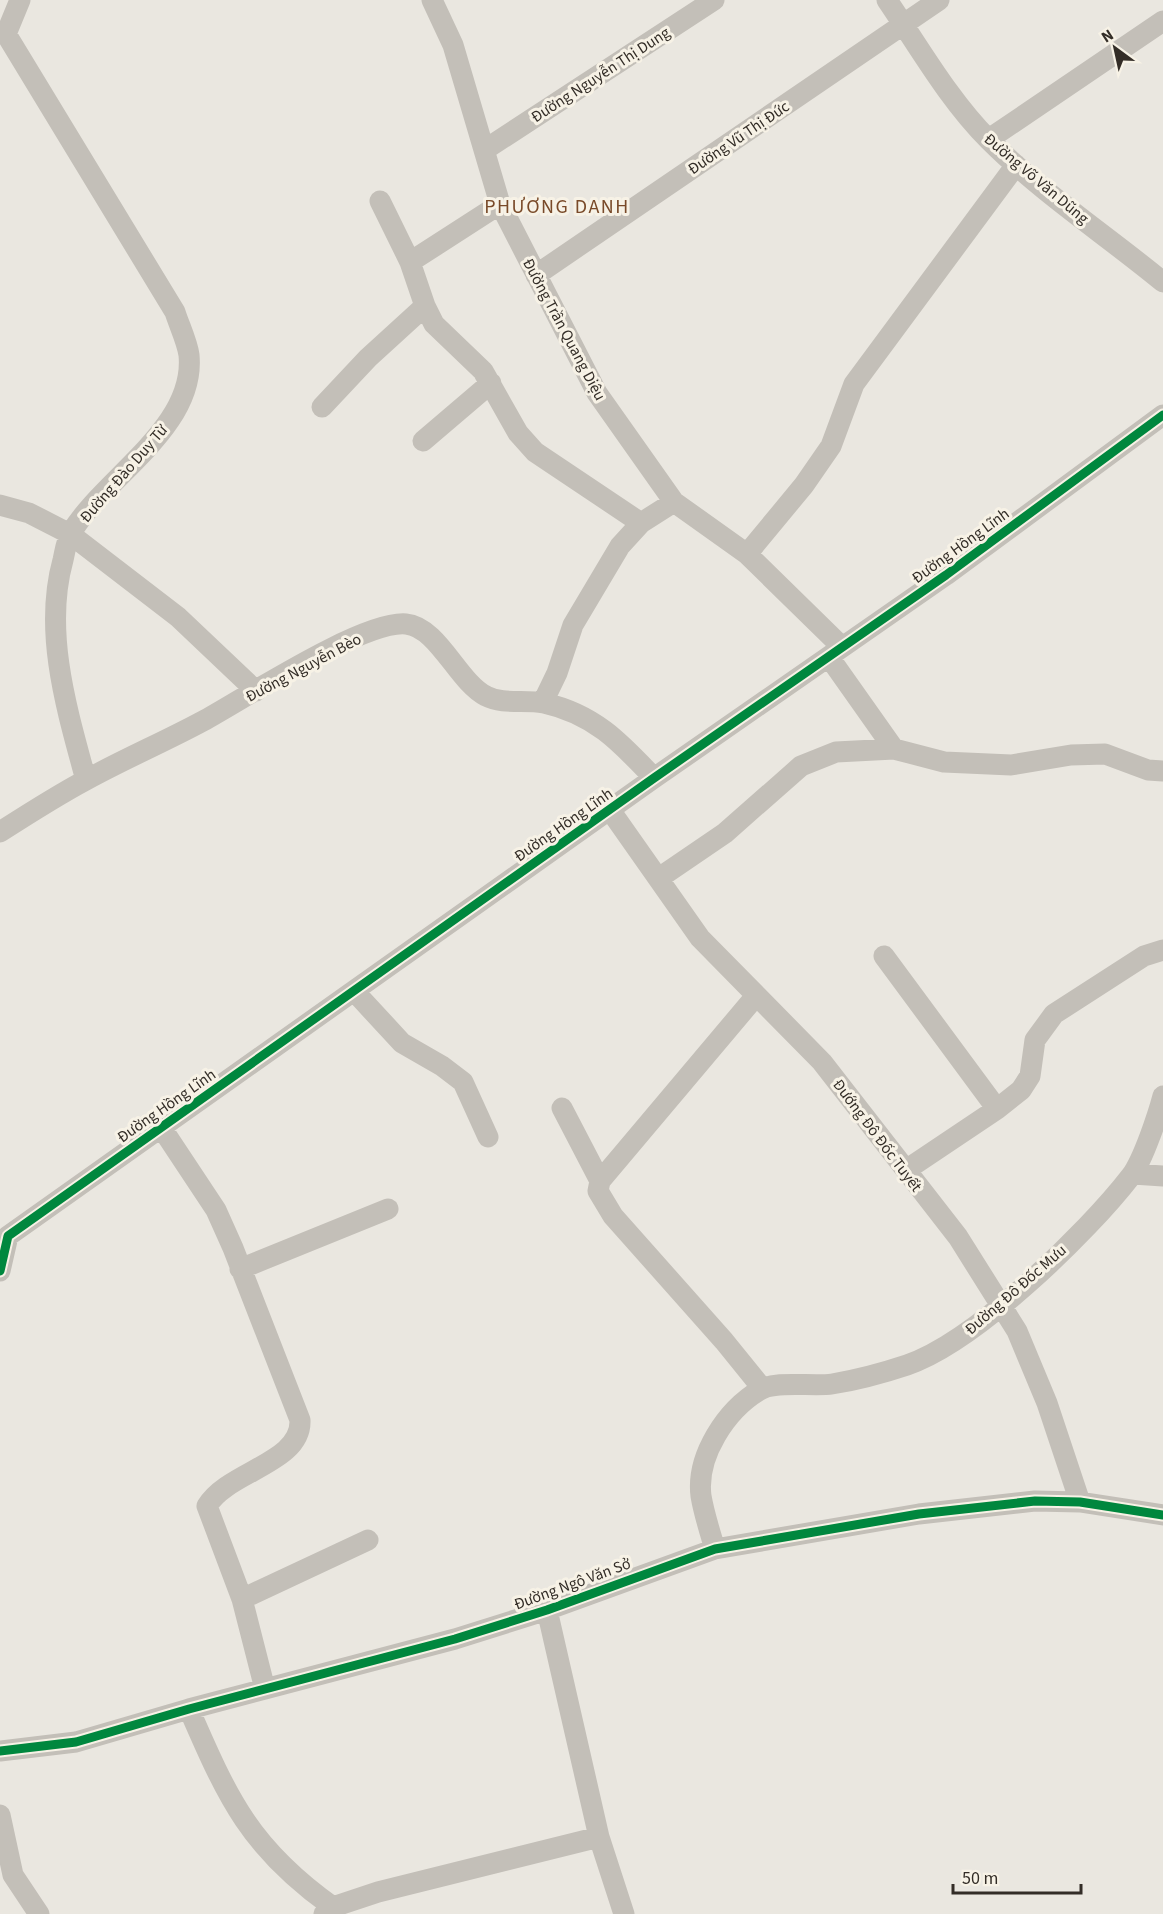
<svg xmlns="http://www.w3.org/2000/svg" width="1163" height="1914" font-family="'Source Sans 3',sans-serif">
	<rect width="100%" height="100%" fill="#eae7e0"/>
	<g fill="none" stroke-linecap="round" stroke-linejoin="round">
		<!-- minor -->
		<path stroke="#c3bfb8" stroke-width="21" d="M20,0L6,34L175,312C179,325 187,341 189,355C196,428 104,477 71,533C66,541 65,552 63,560C43,632 67,710 86,780
			M432,0L453,45L500,204L597,393L674,502L747,554L842,647
			M887,0C919,47 949,100 989,140C1042,193 1106,235 1163,282
			M989,139L1163,21
			M486,149L714,0
			M380,201L410,262L425,306L434,324L483,371L518,433L535,452L641,523
			M410,262L500,204
			M536,275L939,0
			M322,407L368,358L425,306
			M423,441L491,383
			M0,505L29,513L70,534L178,617L256,691
			M747,554L804,485L831,446L854,384L1016,165
			M829,657L894,749
			M543,702L557,673L573,625L620,546L641,523L674,502
			M610,810L700,938L822,1062L958,1237L1017,1331L1047,1403L1080,1502
			M0,832C28,814 56,796 86,780C124,759 164,742 203,721C245,698 364,620 406,624C438,627 458,682 486,696C503,705 526,699 544,703C594,714 620,742 654,778
			M659,878L725,833L801,766L836,752L894,749L944,762L1011,765L1071,755L1105,754L1148,770L1163,771
			M884,956L997,1109
			M354,991L402,1043L442,1066L463,1082L488,1137
			M755,997L600,1181L598,1191L613,1216L724,1341L762,1388
			M562,1108L600,1181
			M161,1127L216,1210L233,1248L300,1420C302,1463 228,1471 207,1506L242,1599L265,1689
			M906,1170L997,1109L1021,1090L1030,1076L1035,1040L1054,1014L1144,956L1163,950
			M1133,1174L1163,1176
			M240,1269L388,1209
			M0,1271L8,1236L654,778L946,575L1163,415
			M715,1549C710,1532 704,1514 701,1496C696,1456 726,1410 760,1390C775,1380 813,1387 832,1384C857,1380 883,1373 907,1365C975,1342 1087,1233 1131,1176C1143,1160 1158,1115 1163,1096
			M242,1599L368,1540
			M547,1610L599,1837L624,1914
			M189,1709C228,1799 250,1848 333,1907
			M0,1751L76,1742L189,1709L455,1639L547,1610L715,1549L919,1514L1035,1501L1080,1502L1163,1515
			M0,1815L13,1875L39,1914
			M324,1914L333,1907L378,1892L599,1837"/>
		<defs>
			<path id="cycleway" d="M0,1271L8,1236L654,778L946,575L1163,415
				M0,1751L76,1742L189,1709L455,1639L547,1610L715,1549L919,1514L1035,1501L1080,1502L1163,1515"/>
		</defs>
		<!-- cycleway casing -->
		<use href="#cycleway" stroke="#f7f2e6" stroke-width="13"/>
		<!-- cycleway -->
		<use href="#cycleway" stroke="#00873e" stroke-width="9"/>
	</g>
	<g text-anchor="middle" stroke-width="6" stroke-linejoin="round" paint-order="stroke">
		<!-- street labels -->
		<g font-size="16" fill="#332d27" stroke="#f7f2e6">
			<text transform="translate(600 74) rotate(-33)" y="6">Đường Nguyễn Thị Dung</text>
			<text transform="translate(738 137) rotate(-34)" y="6">Đường Vũ Thị Đức</text>
			<text transform="translate(1037 178) rotate(40)" y="6">Đường Võ Văn Dũng</text>
			<text transform="translate(565 329) rotate(62)" y="6">Đường Trần Quang Diệu</text>
			<text transform="translate(123 473) rotate(-49)" y="6">Đường Đào Duy Từ</text>
			<text transform="translate(960 545) rotate(-36)" y="6">Đường Hồng Lĩnh</text>
			<text transform="translate(303 667) rotate(-28)" y="6">Đường Nguyễn Bèo</text>
			<text transform="translate(563 824) rotate(-35)" y="6">Đường Hồng Lĩnh</text>
			<text transform="translate(166 1105) rotate(-35)" y="6">Đường Hồng Lĩnh</text>
			<text transform="translate(878 1135) rotate(53)" y="6">Đướng Đô Đốc Tuyết</text>
			<text transform="translate(1015 1289) rotate(-41)" y="6">Đường Đô Đốc Mưu</text>
			<text transform="translate(572 1583) rotate(-20)" y="6">Đường Ngô Văn Sở</text>
		</g>
		<!-- quarter labels -->
		<g font-size="20" letter-spacing="1.5" fill="#794a29" stroke="#f7f2e6">
			<text x="557" y="213">PHƯƠNG DANH</text>
		</g>
	</g>
	<!-- north arrow -->
	<g transform="translate(1115 48) rotate(327)" stroke="#f7f2e6" stroke-width="4.5" paint-order="stroke">
	<path d="M0-4.5L10 22L0 15L-10 22Z" fill="#332d27"/>
	<text y="-9" font-size="16" font-weight="bold" text-anchor="middle" fill="#332d27">N</text>
	</g>
	<!-- scale -->
	<path d="M953 1884v9h128v-9" fill="none" stroke="#332d27" stroke-width="3"/>
	<text x="962" y="1884" font-size="18" fill="#332d27" stroke="#f7f2e6" stroke-width="4.5" paint-order="stroke">50 m</text>
</svg>
